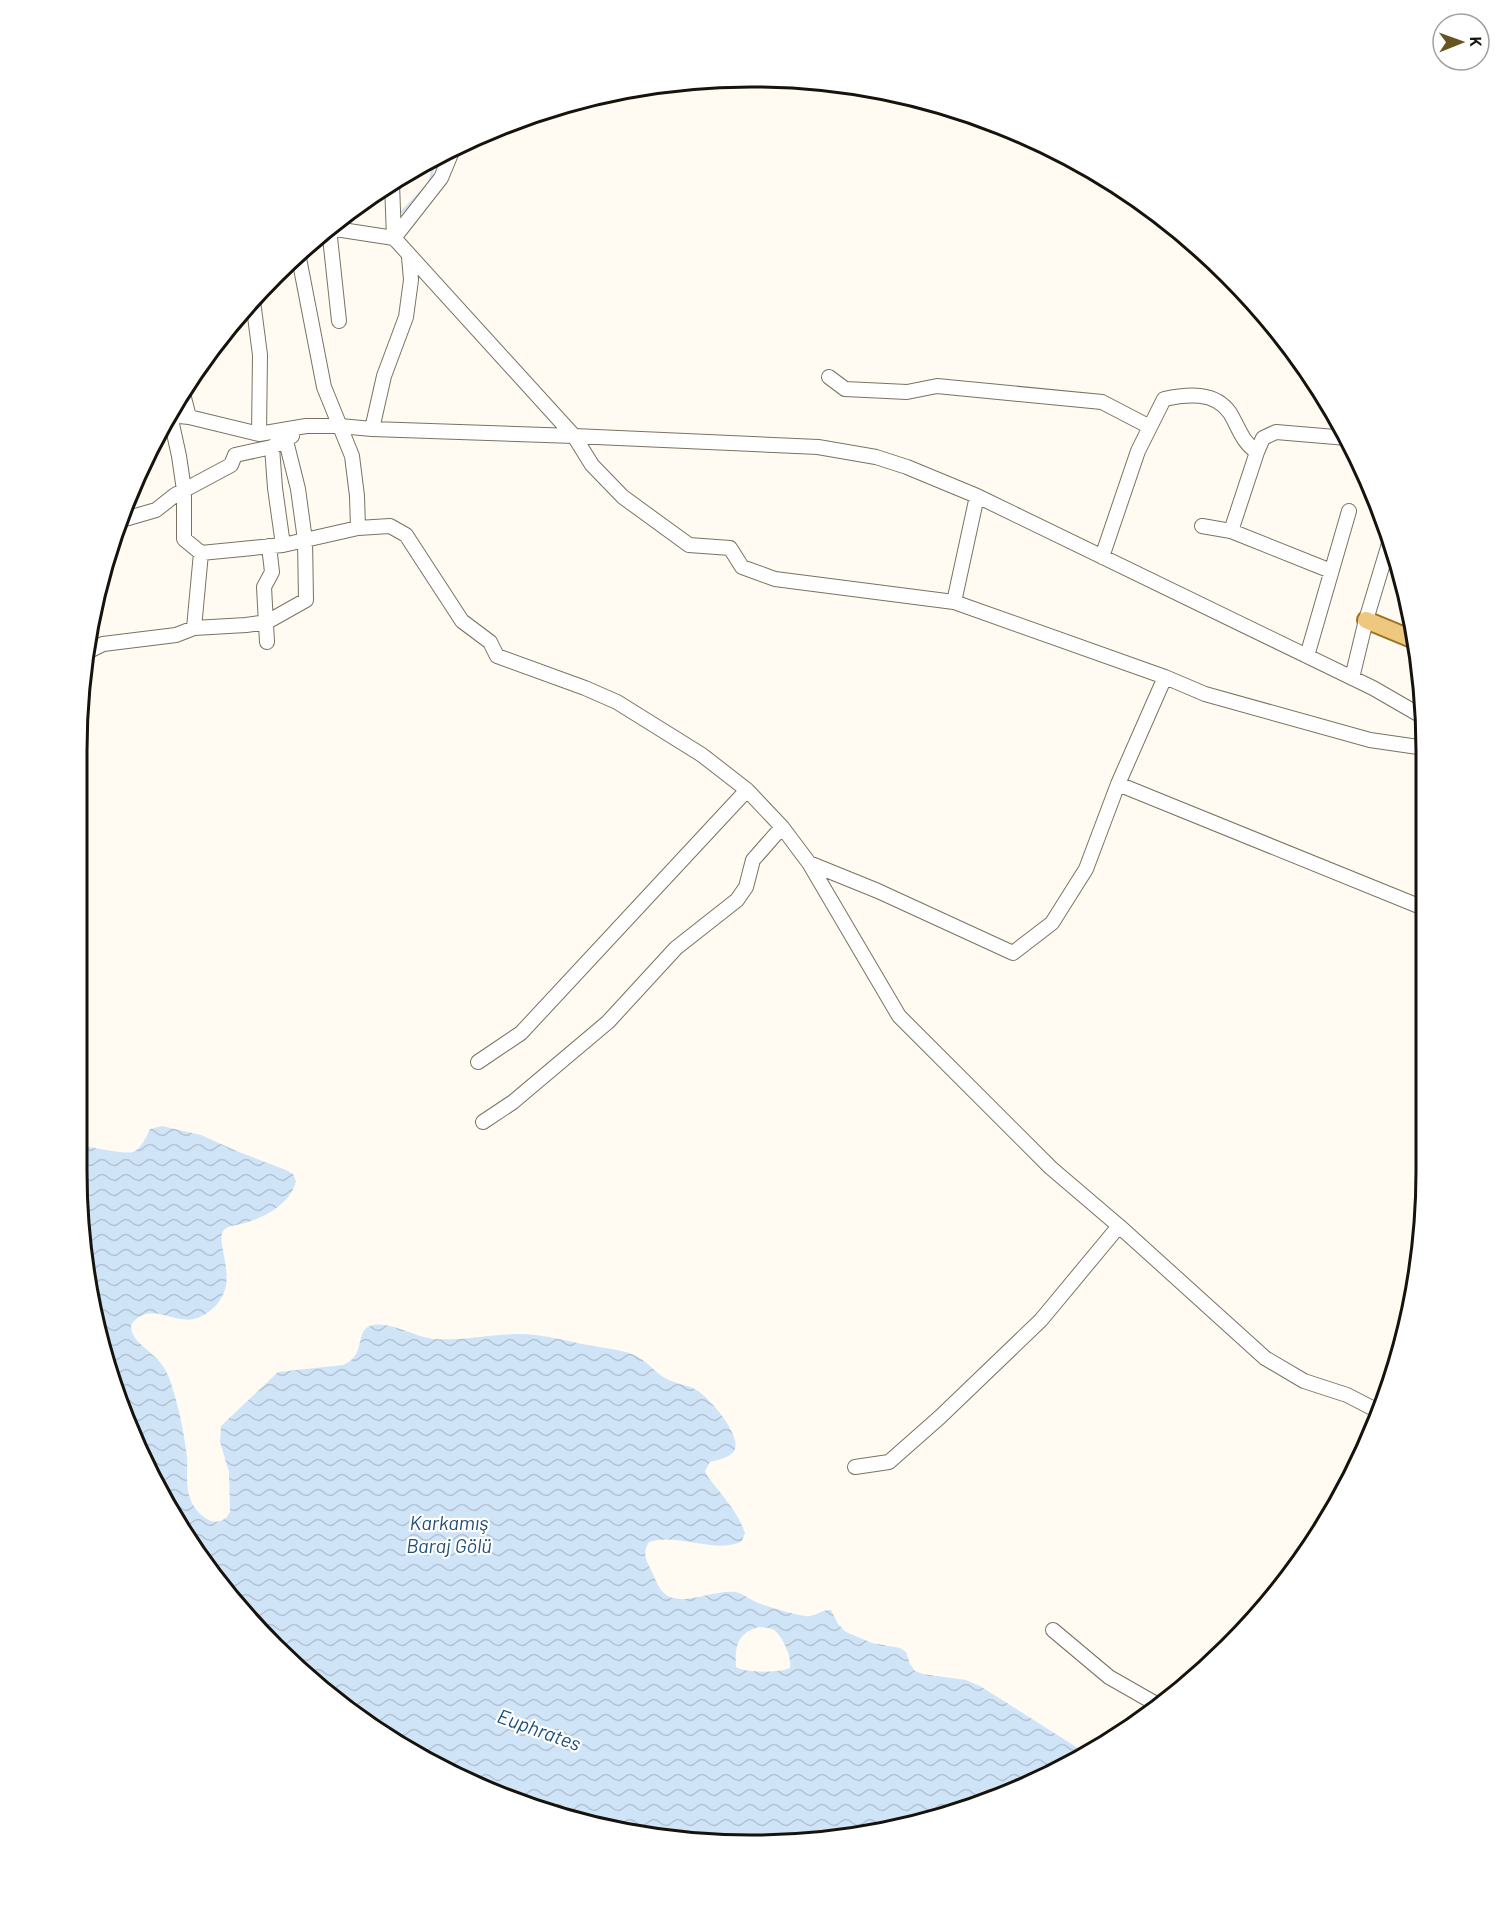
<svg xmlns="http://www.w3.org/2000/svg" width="1503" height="1922" font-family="Barlow,sans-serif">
	<defs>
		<pattern id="water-waves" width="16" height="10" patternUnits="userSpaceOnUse" patternTransform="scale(1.5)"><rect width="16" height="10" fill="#d0e4f8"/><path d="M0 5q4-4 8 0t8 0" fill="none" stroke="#b2c3d3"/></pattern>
	</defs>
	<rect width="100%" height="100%" fill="#fffbf3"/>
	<!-- water -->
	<path fill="url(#water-waves)" fill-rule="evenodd" d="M162,1126L201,1135L239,1152L286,1170L293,1174L296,1181C291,1203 266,1217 245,1223C239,1225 229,1225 224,1230C212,1244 249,1290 202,1316C176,1330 152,1297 131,1325C131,1341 146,1347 155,1357C162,1363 167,1372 170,1380C178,1404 184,1431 187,1457C188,1470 185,1485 190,1498C195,1514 218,1534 230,1512L229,1472L220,1442L221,1426L278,1372L343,1365C368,1355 353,1329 373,1325C392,1322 414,1337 434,1339C463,1341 492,1334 520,1334C543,1334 566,1341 588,1345C602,1348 618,1349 632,1354C646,1359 653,1371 665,1378C675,1384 688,1384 698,1391C710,1399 743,1436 734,1451C729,1458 717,1460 710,1462L705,1471L708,1477C721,1494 738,1512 745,1533L742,1541C718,1555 677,1532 649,1542C642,1553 646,1560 652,1572C655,1578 658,1587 663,1592C678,1609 714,1589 735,1592C742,1593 749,1599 756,1602C768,1607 792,1614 805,1616C815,1618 821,1609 831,1610L838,1624L846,1632L872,1643L900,1648L906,1652L910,1664L915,1671L923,1674L966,1680L980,1686L1089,1755L927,1822L752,1845L577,1823L414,1755L274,1648L167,1508L100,1346L77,1171V1145C89,1146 124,1155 133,1152C142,1148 146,1137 150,1129ZM759,1627C764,1628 769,1627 774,1630C783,1637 792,1657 790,1668C780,1673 744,1673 736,1667C735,1646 737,1633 759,1627Z"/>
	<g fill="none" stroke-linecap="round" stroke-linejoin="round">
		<!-- stream -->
		<path stroke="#d0e4f8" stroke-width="3" d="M430,182L435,157
			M402,212L426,187"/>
		<defs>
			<path id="minor" d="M392,183L394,238
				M394,238L441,178L453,149
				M298,253L324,387L352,456L357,496L358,528
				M253,301L260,355L259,434
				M339,321L329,228L394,238L574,436L592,465L623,497L689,545L730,548L742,567L775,579L954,602L1165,677L1205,694L1370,740L1425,748
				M829,377L845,389L907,392L937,386L1102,402L1150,427
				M183,394L189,417
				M170,415L179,456L184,490V539L201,553L283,545L358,528L390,526L406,535L462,621L490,642L497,656L585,688L617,702L702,755L747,790L782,827L809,863L899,1016L1051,1168L1119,1226L1265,1358L1304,1381L1347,1395L1380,1412
				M170,415L189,417L259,434L306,426H340L372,429L574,436L818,447L876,457L907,467L977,496L1373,688L1425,718
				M372,429L384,376L406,317L411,280L409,257
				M272,447L275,488L283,545
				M1257,452L1263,438L1276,432L1347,438
				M118,521L156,510L175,495L231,465L235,455L272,447L292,436
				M1202,526L1231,531L1331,571
				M1102,557L1138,451L1164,399C1187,394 1215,391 1230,413C1239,428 1242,442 1257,452L1231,531
				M954,602L977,496
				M194,628L201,553
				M267,642L264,587L272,572L269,546
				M89,651L103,644L176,635L194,628L246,625L267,622L306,600L305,540L298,489L286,441
				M1307,656L1349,511
				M1352,678L1366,620L1391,537
				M1118,784L1426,909
				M809,863L878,891L1013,953L1052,923L1086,869L1118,784L1165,677
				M478,1062L521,1033L747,790
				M483,1122L513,1102L608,1022L676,948L737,900L746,887L753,860L782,827
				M855,1467L889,1462L940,1417L1041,1320L1119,1226
				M1053,1630L1109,1677L1158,1705"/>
			<path id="major" d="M1366,620L1412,639"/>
		</defs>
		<!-- minor casing -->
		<use href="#minor" stroke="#7a7361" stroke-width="16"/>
		<!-- major casing -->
		<use href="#major" stroke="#9b7120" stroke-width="20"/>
		<!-- minor -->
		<use href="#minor" stroke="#fff" stroke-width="14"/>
		<!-- major -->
		<use href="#major" stroke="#eec87f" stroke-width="16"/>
	</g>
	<g text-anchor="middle" stroke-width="4.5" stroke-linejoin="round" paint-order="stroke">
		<!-- water labels -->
		<g font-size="20" font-style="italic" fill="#1f4f7a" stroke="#fff">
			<text x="449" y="1530">Karkamış<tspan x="449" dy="23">Baraj Gölü</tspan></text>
			<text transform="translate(539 1730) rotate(20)" y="7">Euphrates</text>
		</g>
	</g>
	<!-- crop -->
	<path d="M0 0H1503V1922H0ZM751 87H752A664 664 0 0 1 1416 751V1171A664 664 0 0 1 752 1835H751A664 664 0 0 1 87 1171V751A664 664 0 0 1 751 87Z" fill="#fff" fill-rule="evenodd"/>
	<path fill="none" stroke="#16130c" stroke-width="3" d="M751 87H752A664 664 0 0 1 1416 751V1171A664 664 0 0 1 752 1835H751A664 664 0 0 1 87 1171V751A664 664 0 0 1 751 87Z"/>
	<!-- north arrow -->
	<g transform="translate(1461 42) rotate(89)"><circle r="28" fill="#ffffff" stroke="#a2a19e" stroke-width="1.5"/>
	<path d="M0-4.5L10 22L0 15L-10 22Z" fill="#675422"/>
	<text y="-9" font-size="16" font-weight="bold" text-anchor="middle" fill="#16130c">K</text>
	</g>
</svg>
